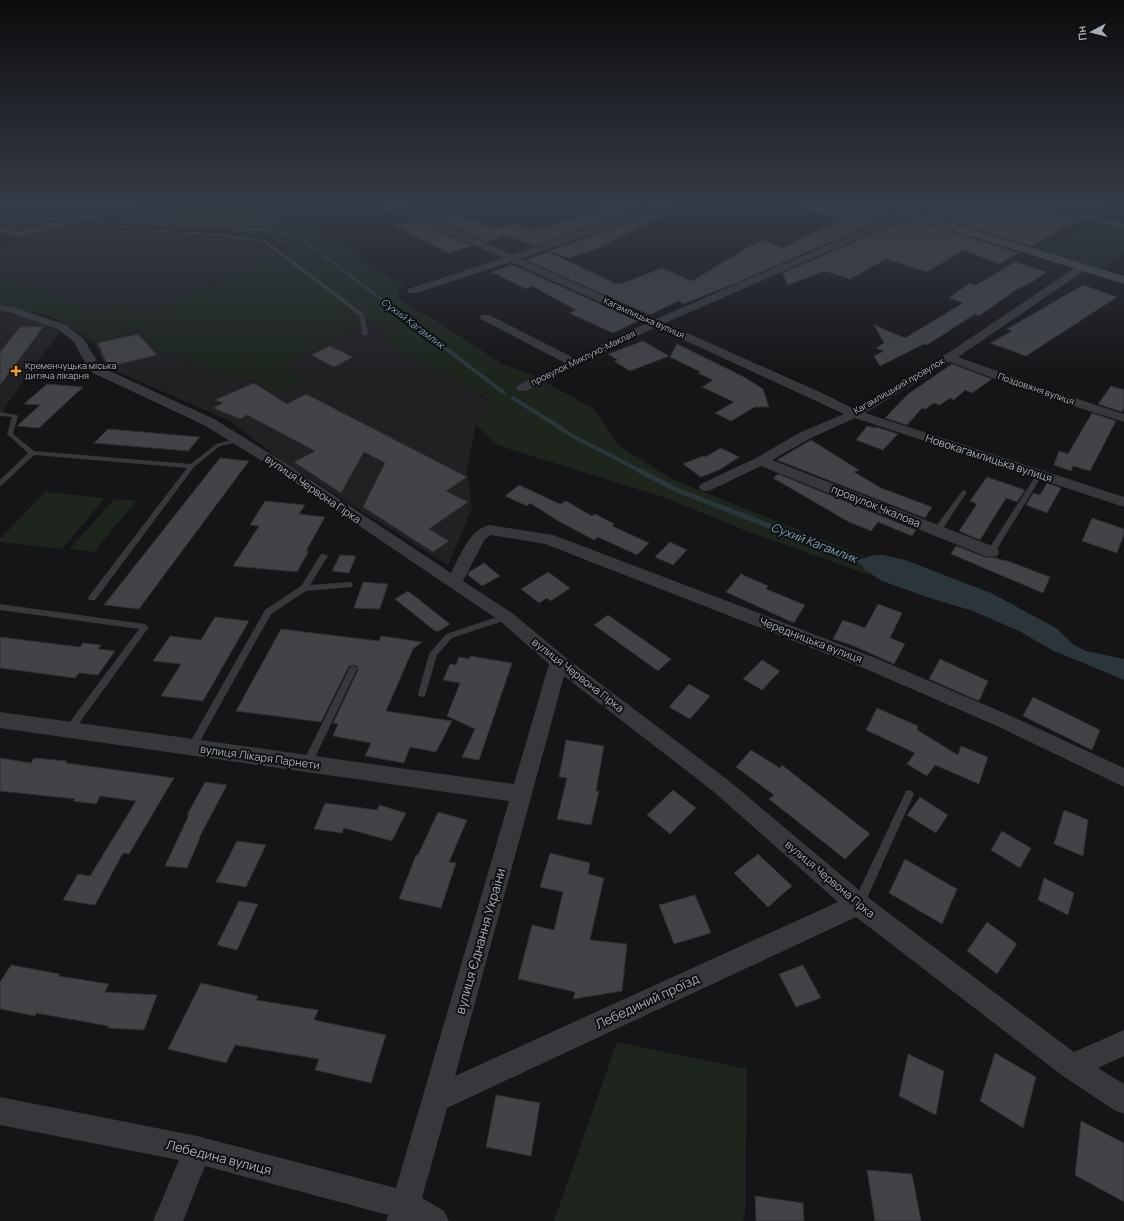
<svg xmlns="http://www.w3.org/2000/svg" width="1124" height="1221" font-family="Manrope,sans-serif">
	<rect width="100%" height="100%" fill="#151517"/>
	<!-- built -->
	<path fill="#212124" d="M0,204H102L104,206L2,233L0,232Z
		M71,221L81,225L87,223L102,227L153,233L243,239L258,242L279,254L145,315L122,303L96,315L54,295L0,275V252L10,246L32,238L28,235Z
		M0,312L41,321L62,329L0,414Z
		M377,323L382,338L464,384L487,400L476,425L467,470L472,508L448,565L283,462L230,421L106,367L95,343L138,329L159,351L215,371L255,382L277,396L307,379L281,367L341,335Z"/>
	<!-- green -->
	<path fill="#1d251d" d="M138,204H177L197,216L211,215L250,205L267,211L297,227H311L351,251L404,286L399,290L397,297L413,308L440,323L504,365L531,374L594,409L619,446L672,479L865,557L859,560L865,570L872,576L744,530L666,498L497,445L476,425L487,399L464,384L393,348L382,338L377,323L341,335L282,367L307,379L277,396L255,382L215,371L159,351L138,329L95,343L53,317L0,305V275L54,295L96,315L122,303L145,315L279,254V251L283,249L289,248C251,218 158,238 109,219V213L112,210Z
		M1097,221L1124,228V251L1103,269L1037,248Z
		M45,492L105,498L62,549L0,542V539Z
		M114,499L136,501L94,552L70,549Z
		M617,1042L747,1069L745,1213L743,1221H554Z"/>
	<!-- water -->
	<path fill="#2b363c" d="M874,555H884L905,560L991,593L1056,628L1074,645L1086,651L1124,659V680L1052,650L1019,631L973,611L927,597L882,581L865,570L858,560Z"/>
	<g fill="none" stroke-linecap="round" stroke-linejoin="round">
		<!-- stream-far2 -->
		<path stroke="#2b363c" stroke-width="3" d="M115,212C151,229 194,225 233,227C256,228 278,231 300,237L411,322"/>
		<!-- stream-far1 -->
		<path stroke="#2b363c" stroke-width="4" d="M410,321L504,393
			M513,398L573,436L642,472"/>
		<!-- stream -->
		<path stroke="#2b363c" stroke-width="5" d="M640,471L677,490L865,563"/>
	</g>
	<!-- building -->
	<path fill="#414347" stroke="#2f2f33" d="M616,204H629L641,208L535,246L505,235L486,242L430,216L451,210L494,230L515,223L534,231Z
		M802,204H872L875,207L895,214L734,284L683,304L678,301L650,315L526,260L548,252L617,284L623,283L662,268L692,281L752,245L763,240L783,248L825,227L844,221L802,207Z
		M895,204H1033L1035,207L1080,219L1031,246Z
		M1054,204H1104L1088,212Z
		M654,213L663,216L596,249L569,258L549,251Z
		M909,218L1019,253L999,264L964,250L927,272L886,259L850,279L825,271L788,285L783,273Z
		M416,220L472,246L449,253L395,226Z
		M1015,262L1047,272L1035,280L1016,290L979,316L975,314L927,345L924,344L880,366L874,356L884,351L876,348L884,343L874,325L905,338L963,303L949,298L970,283L976,285Z
		M513,265L638,321L613,333L569,313L576,310L532,286L527,289L491,272Z
		M1083,285L1117,297L1026,356L990,343L1012,331L1007,329Z
		M44,326L0,385V352L20,327Z
		M138,334L157,355L108,367L98,343Z
		M643,341L669,356L630,371L614,361L618,360L608,354Z
		M677,344L744,377L763,389L769,407H755L731,421L715,413L734,402L702,387L713,380L698,373L701,372L670,357Z
		M330,346L353,357L334,367L311,355Z
		M952,364L992,379L972,393L965,390L954,400L950,398L940,405L934,403L925,409L922,408L907,425L885,418L908,394Z
		M254,383L287,404L306,394L467,477L446,491L468,502L429,529L449,541L433,552L363,507L385,463L364,452L341,493L294,462L315,451L247,415L240,419L213,408L223,403L215,400Z
		M47,384L83,387L39,428L17,426L40,405L24,404Z
		M1111,386L1124,390V407L1122,412L1098,404Z
		M1092,413L1116,421L1090,471L1073,466L1071,471L1054,465L1059,451L1068,454Z
		M867,426L875,428L876,427L898,434L883,450L856,440Z
		M108,429L200,437L188,451L94,443Z
		M811,440L859,470L854,472L881,488L932,507L925,518L777,460Z
		M721,448L739,457L721,469L701,477L683,464L703,456L705,457Z
		M220,458L249,461L139,609L104,605Z
		M778,474L916,530L912,536L878,522L871,531L849,522L773,478Z
		M987,477L1025,490L1017,502L1006,498L980,540L959,531L977,504L970,501Z
		M1047,483L1061,488L1047,513L1026,505L1033,493L1040,495Z
		M519,485L560,504L566,501L592,516L595,514L614,524L612,526L649,543L637,555L598,537L594,540L560,522L530,503L527,506L505,496Z
		M265,501L305,505L299,514L325,517L306,551H309L297,572L233,566L259,526L250,525Z
		M1092,518L1124,529V534L1117,553L1082,541Z
		M670,542L687,550L673,565L655,557Z
		M956,546L985,557L996,558L1005,561V560L1050,577L1043,593L951,554Z
		M340,555L356,556L349,573L332,571Z
		M484,563L500,576L482,586L468,575L469,572Z
		M548,572L570,588L551,601L547,598L539,603L521,589Z
		M741,574L768,586L766,589L805,605L794,623L726,592Z
		M363,582L388,584L380,609L354,608Z
		M408,591L450,624L439,631H435L395,599Z
		M878,604L902,613L890,638L905,644L894,664L854,646L833,639L843,620L865,628Z
		M608,615L671,659L658,671L594,625Z
		M215,617L249,621L203,701L161,696L181,664L153,661L170,636L201,640Z
		M281,629L379,641L381,636L422,642L413,649L386,711L452,721L436,752L410,747L404,763L365,756L371,743L333,736L338,724L333,723L358,670L357,666L353,665L349,666L321,722L236,711Z
		M0,637L80,647L83,643L101,645L98,649L115,651L98,675L79,673L75,678L0,668Z
		M470,656L512,663L479,760L462,757L475,729L447,716L460,683L443,680L450,664L456,665L459,657L470,659Z
		M940,659L988,681L979,701L929,679Z
		M762,660L780,671L762,690L743,679Z
		M689,684L710,696L690,719L669,707Z
		M1033,697L1100,730L1092,750L1023,716Z
		M877,708L918,726L917,730L958,755L961,746L988,757L979,784L935,765L927,776L907,764L915,753L866,730Z
		M566,740L604,746L596,791H599L591,825L557,819L567,778L559,777Z
		M751,750L780,768L782,765L870,834L845,859L769,799L774,795L736,767Z
		M0,758L31,763L34,758L67,761L66,763L174,778L129,854L123,853L95,905L63,900L78,874L90,876L136,801L100,796L96,804L73,801L75,799L0,791Z
		M205,782L227,785L199,838H200L187,868L165,866L189,815H187Z
		M673,790L696,808L670,834L647,815Z
		M920,797L948,815L936,833L907,815Z
		M325,803L377,810L379,805L406,813L392,841L344,828L342,833L314,829Z
		M1064,810L1088,820L1083,856L1054,844Z
		M438,812L467,820L449,862L456,863L441,908L399,899L416,855H418Z
		M1002,831L1031,848L1020,868L991,850Z
		M237,841L266,845L246,887L216,882Z
		M550,853L590,863L588,874L604,878L590,940L627,944L622,991L573,999L575,992L518,979L532,925L554,930L563,892L540,887Z
		M758,854L792,886L768,907L734,873Z
		M905,859L957,889L942,924L889,893Z
		M1044,878L1074,893L1068,915L1038,900Z
		M695,895L711,933L674,944L659,905Z
		M239,901L258,904L237,950L217,945Z
		M987,922L1017,944L997,974L967,951Z
		M11,965L60,974L58,976L109,984L105,992L157,995L144,1030L108,1028L109,1026L36,1013L35,1016L0,1009V982Z
		M803,965L821,998L796,1007L779,974Z
		M201,983L258,996L256,1000L318,1010L314,1020L386,1035L371,1083L315,1070L319,1059L235,1045L226,1063L168,1049Z
		M995,1053L1036,1077L1023,1128L980,1101Z
		M908,1054L944,1071L936,1115L899,1096Z
		M496,1095L540,1103L531,1156L486,1147Z
		M1081,1121L1124,1143V1202L1075,1175Z
		M867,1170L912,1174L921,1221H875Z
		M755,1196L803,1203L804,1221H756Z"/>
	<g fill="none" stroke-linecap="round" stroke-linejoin="round">
		<!-- lane -->
		<path fill="#36383c" fill-rule="evenodd" d="M82,215L111,224L140,229L220,234L266,240L364,314L368,334L365,336L362,334L360,316L263,242L220,236L140,231L110,226L81,217L80,216Z
			M0,412L17,415L18,416L13,434L34,451L191,464L216,444L240,438L243,440L242,441L220,446L194,467L95,600H89L88,598L89,596L187,468L34,455L2,485L0,486V480L28,453L7,434L12,417L0,416Z
			M1040,472L1043,474L994,554H988L987,552L988,550L1037,474Z
			M964,490L967,492L940,533H934L933,531L934,529L962,491Z
			M321,554H324L328,556L310,585L349,582L352,583L353,585L352,587L306,591L271,614L195,750L192,751L189,750L187,747L189,744L265,610L301,586Z
			M0,604L145,624L149,627L72,733L69,734L66,733L64,730L66,727L139,629L0,610Z
			M506,614L509,615L510,617L509,619L452,638L437,655L425,696L422,697L419,696L418,694L429,654L446,634Z
			M353,666L356,667L357,669L312,764L310,767L307,768L304,767L302,764L349,669L350,667Z
			M909,790L912,791L914,794L863,907L859,908L855,907L854,903L855,899L906,791Z"/>
		<!-- street -->
		<path fill="#36383c" fill-rule="evenodd" d="M121,204H134L133,206L17,238L0,232V226L17,232Z
			M386,204H406L403,206L512,255L658,204H670L669,206L521,259L656,319L906,211H912L913,213L912,215L665,323L822,393L854,409L945,355L1079,265H1087L1088,267L1087,269L958,357L1050,390L1124,414V422L1042,396L950,362L865,413L1124,497V507L855,418L811,438L772,460L997,548L999,552L997,556L991,557L985,556L761,466L711,490L706,491L701,490L699,487L701,484L756,458L801,432L844,414L656,327L526,391H518L516,388L518,385L565,363L481,319L480,317L481,315H489L574,358L647,323L511,262L416,293H408L407,291L408,289L503,258L394,209L370,216L366,213L367,211L387,206Z
			M1034,204H1048L1124,223V229L1035,206Z
			M0,305L17,308L66,325L83,338L101,367L214,419L285,463L451,573C461,555 468,531 489,525L553,535L759,613L878,659L1011,716L1124,768V787L997,726L866,669L545,544L491,535L485,539L463,581L512,613L565,657L728,780L866,896L1074,1052L1124,1030V1056L1098,1068L1124,1084V1114L1114,1110L1063,1076L856,917L447,1108L422,1198L444,1211L449,1221H386L388,1215L205,1166L183,1221H153L179,1160L0,1125V1097L197,1136L396,1188L509,801L0,728V712L514,784L549,664L500,621L275,469L204,425L93,373L83,359L74,342L58,329L11,313L0,311ZM564,676L714,792L838,902L455,1076Z"/>
		<!-- secondary -->
		<path fill="#44474c" fill-rule="evenodd" d="M873,204H890L1124,276V284L875,206Z"/>
	</g>
	<!-- sky -->
	<linearGradient id="sky" x2="0" y2="1"><stop stop-color="#0c0c0d"/><stop offset="0.54" stop-color="#353b47"/><stop offset="1" stop-color="#353b47" stop-opacity="0"/></linearGradient>
	<rect width="1124" height="375" fill="url(#sky)"/>
	<!-- markers -->
	<path fill="#fa992b" stroke="#101012" stroke-width="1.5" d="M14 365h4v4h4v4h-4v4h-4v-4h-4v-4h4z"/>
	<g text-anchor="middle" stroke-width="4" stroke-linejoin="round" paint-order="stroke">
		<!-- far-street labels -->
		<g font-size="9" fill="#a6aeb8" stroke="#101012">
			<text transform="translate(644 318) rotate(24)" y="3">Кагамлицька вулиця</text>
			<text transform="translate(583 358) rotate(-26)" y="3">провулок Миклухо-Маклая</text>
			<text transform="translate(899 386) rotate(-30)" y="3">Кагамлицький провулок</text>
			<text transform="translate(1036 389) rotate(19)" y="3">Поздовжня вулиця</text>
		</g>
		<!-- far-poi labels -->
		<g font-size="9" fill="#a6aeb8" stroke="#101012" text-anchor="start">
			<text x="25" y="369">Кременчуцька міська<tspan x="25" dy="10">дитяча лікарня</tspan></text>
		</g>
		<!-- far-water labels -->
		<g font-size="10" font-style="italic" fill="#7ca1b4" stroke="#101012">
			<text transform="translate(413 323) rotate(37)" y="4">Сухий Кагамлик</text>
		</g>
		<!-- street labels -->
		<g font-size="11" fill="#a6aeb8" stroke="#101012">
			<text transform="translate(989 458) rotate(18)" y="4">Новокагамлицька вулиця</text>
			<text transform="translate(313 489) rotate(34)" y="4">вулиця Червона Гірка</text>
			<text transform="translate(876 506) rotate(22)" y="4">провулок Чкалова</text>
			<text transform="translate(811 640) rotate(21)" y="4">Чередницька вулиця</text>
			<text transform="translate(578 675) rotate(38)" y="4">вулиця Червона Гірка</text>
			<text transform="translate(260 757) rotate(8)" y="4">вулиця Лікаря Парнети</text>
			<text transform="translate(830 879) rotate(40)" y="4">вулиця Червона Гірка</text>
		</g>
		<!-- water labels -->
		<g font-size="12" font-style="italic" fill="#7ca1b4" stroke="#101012">
			<text transform="translate(814 543) rotate(21)" y="4">Сухий Кагамлик</text>
		</g>
		<!-- near-street labels -->
		<g font-size="13" fill="#a6aeb8" stroke="#101012">
			<text transform="translate(480 941) rotate(-74)" y="5">вулиця Єднання України</text>
			<text transform="translate(647 1001) rotate(-25)" y="5">Лебединий проїзд</text>
			<text transform="translate(219 1157) rotate(14)" y="5">Лебедина вулиця</text>
		</g>
	</g>
	<!-- north arrow -->
	<g transform="translate(1092 32) rotate(263)" stroke="#101012" stroke-width="3" paint-order="stroke">
	<path d="M0-3L7 15L0 10L-7 15Z" fill="#a6aeb8"/>
	<text y="-6" font-size="11" font-weight="bold" text-anchor="middle" fill="#a6aeb8">Пн</text>
	</g>
</svg>
